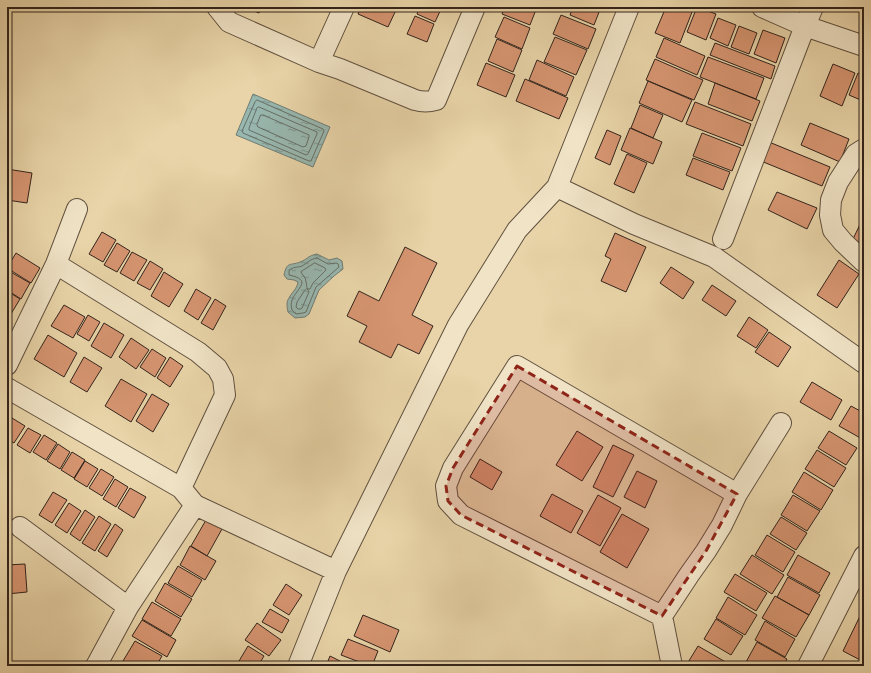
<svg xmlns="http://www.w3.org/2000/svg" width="871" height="673" font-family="'IM FELL English',serif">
	<defs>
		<pattern id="water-ripples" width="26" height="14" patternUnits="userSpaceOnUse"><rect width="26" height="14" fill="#98b7af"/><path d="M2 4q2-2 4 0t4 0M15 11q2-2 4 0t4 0" fill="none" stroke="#7d958e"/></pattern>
	</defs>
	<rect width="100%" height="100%" fill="#e8d4a8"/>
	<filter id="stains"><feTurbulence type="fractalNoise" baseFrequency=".005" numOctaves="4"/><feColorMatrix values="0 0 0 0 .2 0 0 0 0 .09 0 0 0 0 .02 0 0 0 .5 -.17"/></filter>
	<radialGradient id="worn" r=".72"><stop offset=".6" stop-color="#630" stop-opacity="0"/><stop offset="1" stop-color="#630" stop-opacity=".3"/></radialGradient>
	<!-- water -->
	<path fill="url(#water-ripples)" stroke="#6f7c74" d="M253,94L330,127L313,167L236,135Z
		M317,254L329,260L337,258L342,261L343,269L334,276L319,290L309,314L305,317L295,318L288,312C287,307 286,302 289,298C292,292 297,289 298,282L294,280L287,279L284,275C287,261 290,266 300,262C308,259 307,256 317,254Z"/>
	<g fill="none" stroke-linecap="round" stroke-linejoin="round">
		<!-- shore -->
		<path stroke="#656e66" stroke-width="1" d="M257,100L323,129L324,131L311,161H309L243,133L242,131L255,102Z
			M259,107L317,132V134L308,154L306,155L249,130V128L257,108Z
			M261,115H263L309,135V137L306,146L303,147L258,127L257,125Z
			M317,258L328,264L337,263L338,264L339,267L316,287L306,312L303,313L296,314L292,310C291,306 291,303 292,300C297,288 313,280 289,275V271C293,266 297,268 302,266C307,263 310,259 317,258Z
			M315,263L325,268L326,270L313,283L310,289H308C306,287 307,285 306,282C306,277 302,275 301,272Z
			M307,289L308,290L309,292L302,308L301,309H298L296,307L297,302L305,290Z"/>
	</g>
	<!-- building -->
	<path fill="#d69571" stroke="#32241c" d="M244,7H261L259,13Z
		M361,7H388L396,10L388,27L358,14Z
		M419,7H442L435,22L417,14Z
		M505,7H537L530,25L502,14Z
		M573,7H601L594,25L570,15Z
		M666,7H694L680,43L655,33Z
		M697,7L716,14L706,40L687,32Z
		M561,15L596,29L588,49L553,34Z
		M415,16L434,24L427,42L407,34Z
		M504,17L530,28L522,49L495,37Z
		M718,18L736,25L728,46L710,38Z
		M739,26L757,33L749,54L731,47Z
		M763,30L785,38L776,63L754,54Z
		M555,37L587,50L576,75L544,62Z
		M664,38L705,56L697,75L656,57Z
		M497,39L522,50L513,72L488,61Z
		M715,43L775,66L771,79L710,55Z
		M708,57L764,78L756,99L700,77Z
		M655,59L703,80L694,100L646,80Z
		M537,60L574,77L566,96L529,80Z
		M486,63L515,75L506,97L477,85Z
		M833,64L855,73L842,106L820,96Z
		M858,73L864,75V97L863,101L849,95Z
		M525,79L568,98L559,119L516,101Z
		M648,81L692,100L682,122L639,103Z
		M715,83L760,101L752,121L708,104Z
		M695,102L751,124L743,146L686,124Z
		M640,105L663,115L653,138L631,128Z
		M810,123L849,139L840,162L801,145Z
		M630,128L662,142L653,164L621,150Z
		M607,130L621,136L610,165L595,158Z
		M702,133L741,148L732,171L693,156Z
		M769,142L830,167L822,186L761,161Z
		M627,154L647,163L634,193L614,184Z
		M693,158L730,172L723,190L686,175Z
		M7,169L32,173L27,203L7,200Z
		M777,192L817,208L807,229L768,210Z
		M864,216V245L853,239Z
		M102,232L116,240L103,262L89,254Z
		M615,233L646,247L626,292L601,281L611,259L605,256Z
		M117,243L130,251L117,272L104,265Z
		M405,247L437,263L412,315L433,326L419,354L398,344L391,358L359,342L367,326L347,316L359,291L379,301Z
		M132,252L147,260L134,281L120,273Z
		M16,253L40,268L31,283L7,268Z
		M839,260L859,274L837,308L817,295Z
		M150,261L163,269L150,290L137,283Z
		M671,267L694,282L683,299L660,283Z
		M7,270L30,283L21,299L7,290Z
		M164,272L183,284L169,307L151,296Z
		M712,285L736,301L726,316L702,300Z
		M196,289L211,298L198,320L184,311Z
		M7,291L20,299L11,314L7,311Z
		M215,299L226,306L213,330L201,323Z
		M64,305L85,317L73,338L51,326Z
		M88,315L100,322L89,341L77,334Z
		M749,317L768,330L756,348L737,336Z
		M104,323L124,335L111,358L91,346Z
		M769,332L791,347L778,367L755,352Z
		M48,335L77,353L64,377L34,359Z
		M131,338L149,350L136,369L119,357Z
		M152,349L166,358L155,377L140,367Z
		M84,357L102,368L87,392L70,382Z
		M170,357L183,366L170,387L157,378Z
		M121,379L147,394L131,422L105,406Z
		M812,382L842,400L831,420L800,402Z
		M152,394L169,404L153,432L136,421Z
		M851,406L864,413V440L839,426Z
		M12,418L25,426L14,443L7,439V427Z
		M28,428L41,435L30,453L17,445Z
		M577,431L603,447L582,481L556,465Z
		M829,431L857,448L846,465L818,448Z
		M44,435L57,443L46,460L33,452Z
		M58,444L70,452L60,469L47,461Z
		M613,445L634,455L613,497L593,487Z
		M817,450L846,468L834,487L805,469Z
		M72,452L85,460L74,478L61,470Z
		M480,459L502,472L492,490L470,477Z
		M85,461L98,469L87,487L74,479Z
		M101,469L114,477L102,496L89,488Z
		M637,471L657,481L645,508L624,497Z
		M804,472L833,490L821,510L792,492Z
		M115,479L128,487L116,507L103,499Z
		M130,488L146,497L134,518L118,508Z
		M53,492L67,500L52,523L39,515Z
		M552,494L583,511L571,533L540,516Z
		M598,495L621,508L600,546L577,533Z
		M793,495L820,511L807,531L781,515Z
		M69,503L81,511L67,533L55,525Z
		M85,510L95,517L80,541L70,534Z
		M622,514L649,529L627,568L600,552Z
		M99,516L111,524L95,551L82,543Z
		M781,517L807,533L796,550L770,534Z
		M206,520L222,529L207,556L191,546Z
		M115,524L123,530L107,557L98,551Z
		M767,535L795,552L783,572L755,555Z
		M190,546L216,561L205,580L180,565Z
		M752,555L784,575L772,594L740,574Z
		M798,555L830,573L819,593L787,575Z
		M25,564L27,592L7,594V565Z
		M178,566L202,580L192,597L168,583Z
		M735,574L767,593L756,611L724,592Z
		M788,577L820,595L809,615L777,597Z
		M165,583L192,599L181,617L155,601Z
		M286,584L302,595L289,615L273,605Z
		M775,596L809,615L796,637L762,618Z
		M728,597L757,615L745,635L716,618Z
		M152,602L181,619L171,636L142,619Z
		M270,609L289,620L282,633L262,622Z
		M861,614L864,616V662L843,651Z
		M363,615L399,630L390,652L354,636Z
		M716,619L743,636L731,655L704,639Z
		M142,620L176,640L167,657L132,636Z
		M765,621L795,639L785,657L755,640Z
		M257,623L281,640L269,656L245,640Z
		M348,639L378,651L372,666H370L341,655Z
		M135,641L162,656L156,666H120Z
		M757,642L787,659L783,666H752L746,662Z
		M248,646L264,656L258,666H236Z
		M698,646L729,664L727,666H690L687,664Z
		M330,656L350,666H326Z"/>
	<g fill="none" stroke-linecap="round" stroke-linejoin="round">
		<defs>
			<path id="minor" d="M217,7L229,22L319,62L340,69L415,100C422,102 429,102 436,100L475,7
				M762,7L805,26L864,46
				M319,62L344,7
				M864,149L856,154L838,182L831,200L830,215L833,230L843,242L864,262
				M557,187L634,224L714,257L864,363
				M723,239L805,26L813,7
				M56,264L198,352L217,368L223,379L225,395L181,488
				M7,365L56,264L77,209
				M7,388L181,488L195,505L336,571L458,325L517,230L557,187L629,7
				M737,494L517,366L453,468L446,486L448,501L461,515L662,616L689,575L706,551L722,525L737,494L781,423
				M20,527L128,607
				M662,616L672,666
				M96,666L128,607L195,505
				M298,666L336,571
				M808,666L864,556"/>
		</defs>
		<!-- minor casing -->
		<use href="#minor" stroke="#60503f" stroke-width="22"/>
		<!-- minor -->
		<use href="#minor" stroke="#f0e3c6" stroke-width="20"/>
	</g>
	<!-- marked area -->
	<path fill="#8f2418" fill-opacity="0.2" stroke="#8f2418" stroke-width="3" stroke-dasharray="8 5" stroke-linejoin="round" d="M517,366L737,494L706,551L662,616L461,515L448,501L446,486L453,468Z"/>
	<!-- margin -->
	<rect width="871" height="673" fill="none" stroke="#e8d4a8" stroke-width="24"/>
	<rect x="8" y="8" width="855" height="657" fill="none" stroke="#32241c" stroke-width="2"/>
	<rect x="12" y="12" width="847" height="649" fill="none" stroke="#32241c"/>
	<rect width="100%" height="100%" filter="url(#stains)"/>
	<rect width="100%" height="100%" fill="url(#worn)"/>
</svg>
